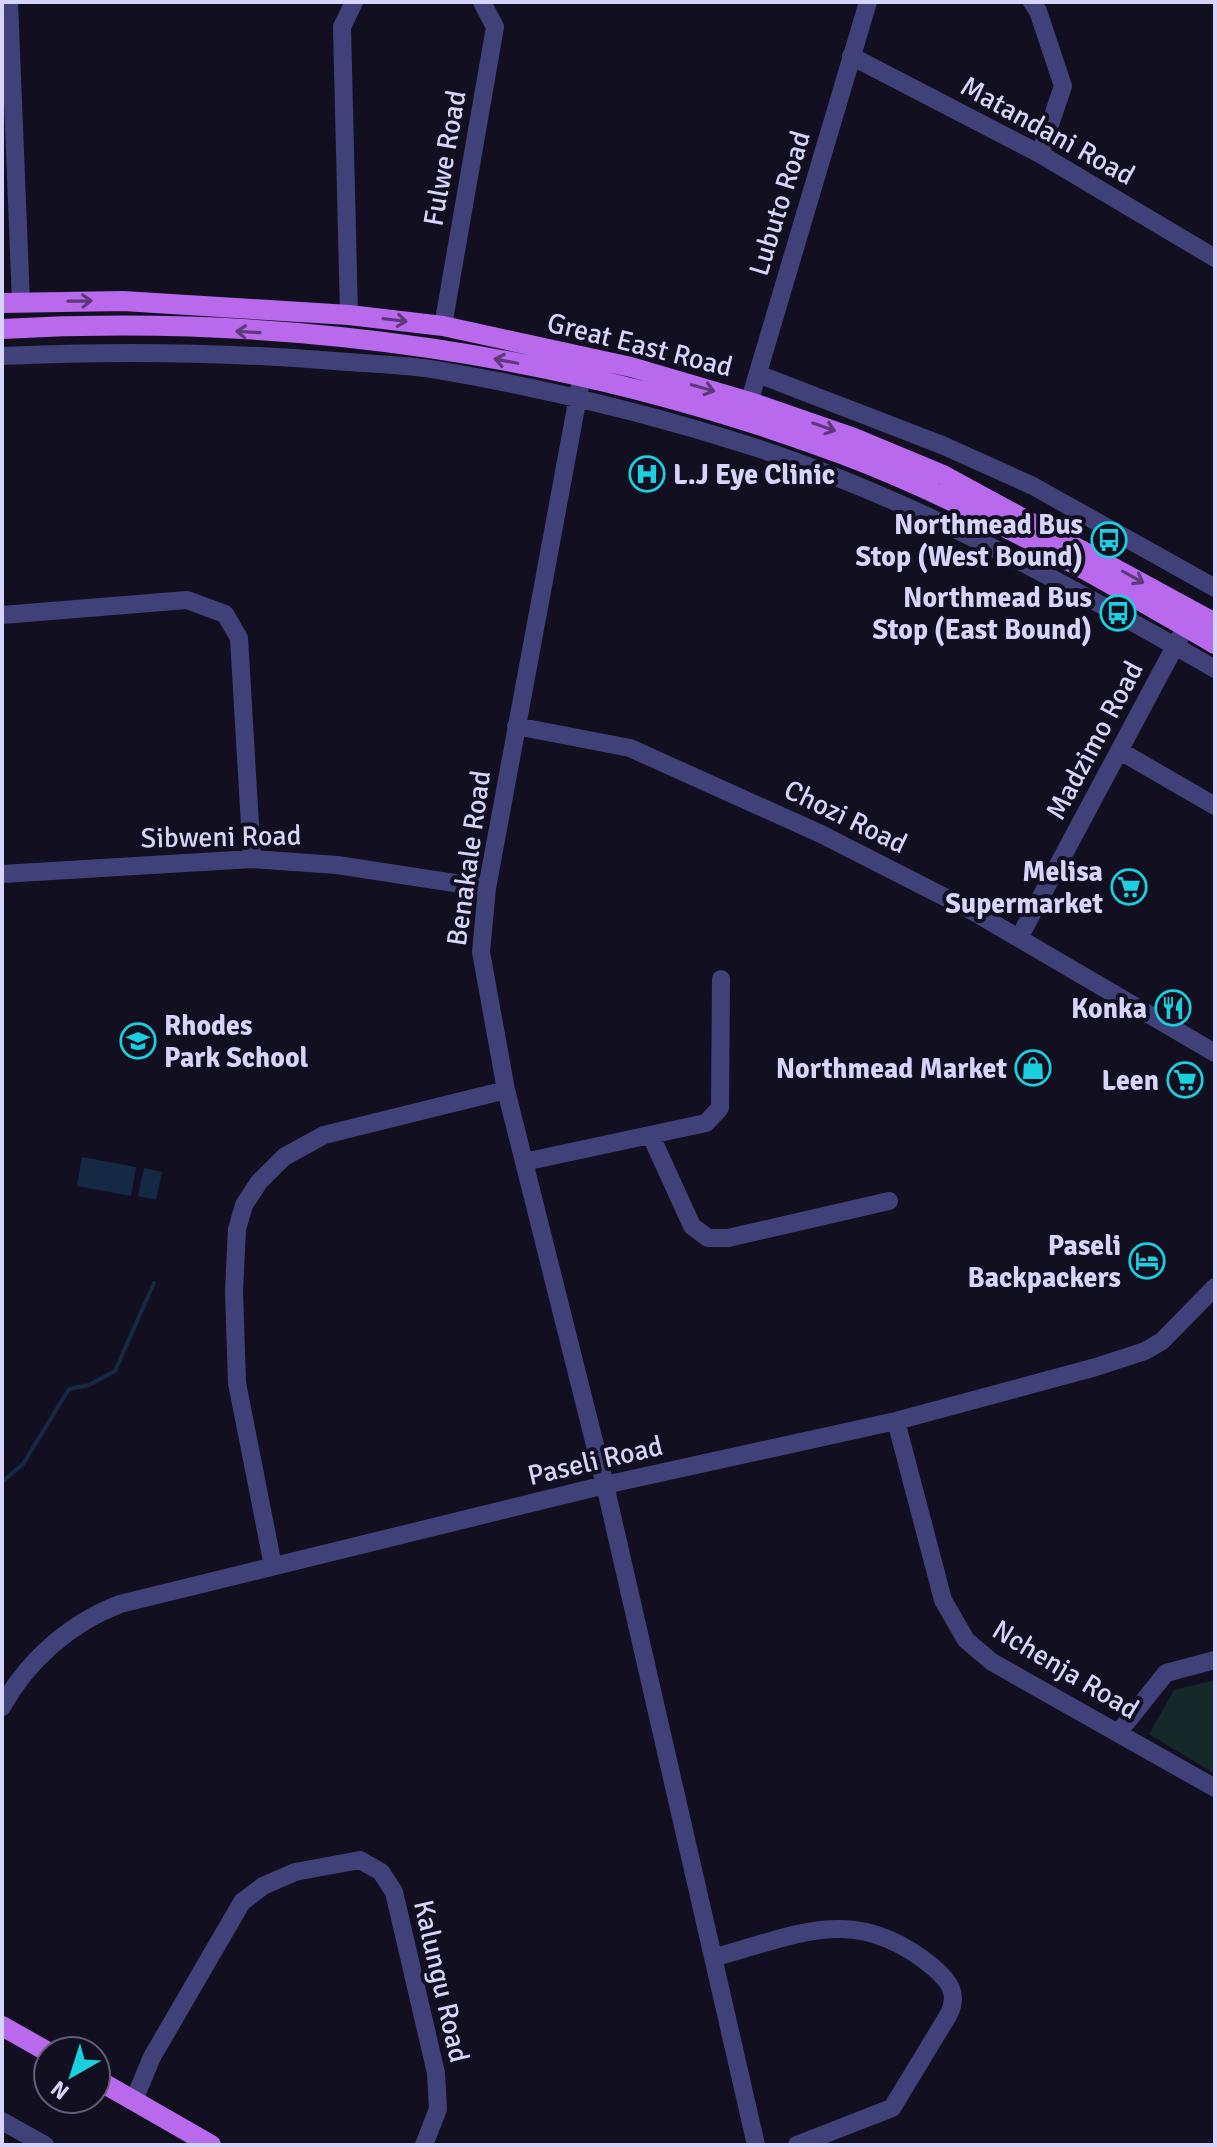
<svg xmlns="http://www.w3.org/2000/svg" width="1217" height="2147" font-family="Signika,sans-serif">
	<rect width="100%" height="100%" fill="#121020"/>
	<!-- green -->
	<path fill="#142928" d="M1215,1680V1774L1149,1734L1174,1690Z"/>
	<!-- water -->
	<path fill="#152944" d="M82,1157L136,1167L131,1196L77,1186Z
		M144,1168L162,1172L156,1200L138,1196Z"/>
	<g fill="none" stroke-linecap="round" stroke-linejoin="round">
		<!-- stream -->
		<path stroke="#152944" stroke-width="4" d="M2,1482L23,1464L69,1389L89,1385L115,1371L154,1283"/>
		<!-- minor -->
		<path stroke="#414179" stroke-width="18" d="M9,2L21,302
			M1032,2L1038,11L1063,86L1040,154
			M851,56L1040,154L1215,258
			M349,315L342,27L354,2
			M443,326L495,27L482,2
			M2,356C113,351 224,352 335,361C368,364 403,364 437,370C544,388 651,414 754,447C915,500 1069,585 1215,669
			M758,374L942,445L1033,486L1215,588
			M582,375L487,888L481,952L506,1090L605,1485L756,2145
			M746,413L868,2
			M2,615L187,600L225,614L239,638L252,859
			M516,726L630,748L821,834L974,912L1215,1053
			M1120,751L1215,806
			M2,874L252,859L337,865L487,888
			M1019,938L1180,637
			M651,1136L692,1226L708,1238H728L889,1201
			M524,1162L706,1123L720,1108L721,979
			M896,1421L943,1600L966,1640L992,1662L1215,1788
			M273,1566L237,1383L234,1291L237,1229L244,1205L259,1182L284,1157L324,1135L506,1090
			M2,1707C27,1661 70,1623 120,1604L605,1485L896,1421L1096,1367L1145,1351L1162,1341L1215,1287
			M1118,1733L1166,1673L1215,1660
			M716,1957C800,1934 856,1903 933,1967C949,1981 959,1993 949,2014L892,2108L797,2145
			M134,2100L152,2057L242,1902L263,1886L295,1872L360,1860L381,1872L394,1892L436,2073L438,2109L424,2145
			M2,2121L45,2145"/>
		<!-- major -->
		<path stroke="#b869ec" stroke-width="20" d="M2,303L123,301L349,315L443,326L631,367L750,402L854,438L943,475L1215,623
			M2,329C288,313 576,354 844,455C971,503 1098,576 1215,644
			M2,2026L48,2052
			M96,2079L211,2145"/>
	</g>
	<!-- one-way arrows -->
	<defs><path id="oneway-shaft" d="M-6 0H5M1.5-3L5.5 0L1.5 3" fill="none" stroke-width="1.6" stroke-linecap="round" stroke-linejoin="round" transform="scale(2)"/></defs>
	<g stroke="#5d387c">
		<use href="#oneway-shaft" transform="translate(80 301) rotate(-1)"/>
		<use href="#oneway-shaft" transform="translate(395 320) rotate(7)"/>
		<use href="#oneway-shaft" transform="translate(248 332) rotate(-177)"/>
		<use href="#oneway-shaft" transform="translate(506 361) rotate(-169)"/>
		<use href="#oneway-shaft" transform="translate(703 388) rotate(16)"/>
		<use href="#oneway-shaft" transform="translate(824 427) rotate(19)"/>
		<use href="#oneway-shaft" transform="translate(1133 577) rotate(29)"/>
	</g>
	<!-- icons -->
	<defs>
		<symbol id="hospital-ring" viewBox="-11 -11 22 22"><circle r="9.5" fill="#121020" stroke="#1ccfde" stroke-width="1.5"/><path d="M-5-5h3v3.5h4V-5h3V5h-3V1.5h-4V5h-3Z" fill="#1ccfde"/></symbol>
		<symbol id="bus-ring" viewBox="-11 -11 22 22"><circle r="9.5" fill="#121020" stroke="#1ccfde" stroke-width="1.5"/><path d="M-5-6H5V4H4V6H2V4H-2V6H-4V4H-5ZM-3.5-4V0h7V-4ZM-3.5 1.2v1.5H-2V1.2ZM2 1.2v1.5H3.5V1.2Z" fill="#1ccfde"/></symbol>
		<symbol id="supermarket-ring" viewBox="-11 -11 22 22"><circle r="9.5" fill="#121020" stroke="#1ccfde" stroke-width="1.5"/><path d="M-6-5.5h2.5l.6 2H6L4.5 2H-2.5L-4.4-4H-6ZM-1.5 3.2a1.3 1.3 0 1 0 .1 0ZM3 3.2a1.3 1.3 0 1 0 .1 0Z" fill="#1ccfde"/></symbol>
		<symbol id="restaurant-ring" viewBox="-11 -11 22 22"><circle r="9.5" fill="#121020" stroke="#1ccfde" stroke-width="1.5"/><path d="M-5-6h1v4h1v-4h1v4h1v-4h1v5L-1.5 .5V6h-2V.5L-5-1ZM5-6V6H3V1.5H1.5Q1.5-4 5-6Z" fill="#1ccfde"/></symbol>
		<symbol id="school-ring" viewBox="-11 -11 22 22"><circle r="9.5" fill="#121020" stroke="#1ccfde" stroke-width="1.5"/><path d="M0-5L7-2L0 1L-7-2ZM-4 1L0 2.5L4 1V4Q0 6-4 4Z" fill="#1ccfde"/></symbol>
		<symbol id="shop-ring" viewBox="-11 -11 22 22"><circle r="9.5" fill="#121020" stroke="#1ccfde" stroke-width="1.5"/><path d="M-5-2.5h2.3a2.7 3.5 0 0 1 5.4 0H5L5.5 6h-11ZM-1.5-2.5h3a1.5 2.3 0 0 0-3 0Z" fill="#1ccfde"/></symbol>
		<symbol id="hotel-ring" viewBox="-11 -11 22 22"><circle r="9.5" fill="#121020" stroke="#1ccfde" stroke-width="1.5"/><path d="M-6-4.5h1.5V1H6V5H4.5V3h-9V5H-6ZM-4 0a1.8 1.8 0 1 1 3.6 0ZM.5 0V-2.5h3Q6-2.5 6 0Z" fill="#1ccfde"/></symbol>
	</defs>
	<g fill-rule="evenodd">
		<use href="#hospital-ring" x="627" y="454" width="40" height="40"/>
		<use href="#bus-ring" x="1089" y="520" width="40" height="40"/>
		<use href="#bus-ring" x="1098" y="593" width="40" height="40"/>
		<use href="#supermarket-ring" x="1109" y="867" width="40" height="40"/>
		<use href="#restaurant-ring" x="1153" y="988" width="40" height="40"/>
		<use href="#school-ring" x="118" y="1021" width="40" height="40"/>
		<use href="#shop-ring" x="1013" y="1048" width="40" height="40"/>
		<use href="#supermarket-ring" x="1165" y="1060" width="40" height="40"/>
		<use href="#hotel-ring" x="1127" y="1241" width="40" height="40"/>
	</g>
	<g text-anchor="middle" stroke-width="8" stroke-linejoin="round" paint-order="stroke">
		<!-- street labels -->
		<g font-size="28" fill="#d7d4fa" stroke="#121020">
			<text transform="translate(1048 130) rotate(29)" y="10">Matandani Road</text>
			<text transform="translate(444 158) rotate(-80)" y="10">Fulwe Road</text>
			<text transform="translate(779 203) rotate(-73)" y="10">Lubuto Road</text>
			<text transform="translate(640 344) rotate(14)" y="10">Great East Road</text>
			<text transform="translate(1094 740) rotate(-62)" y="10">Madzimo Road</text>
			<text transform="translate(846 816) rotate(26)" y="10">Chozi Road</text>
			<text transform="translate(221 836) rotate(-1)" y="10">Sibweni Road</text>
			<text transform="translate(468 858) rotate(-82)" y="10">Benakale Road</text>
			<text transform="translate(595 1460) rotate(-13)" y="10">Paseli Road</text>
			<text transform="translate(1066 1669) rotate(31)" y="10">Nchenja Road</text>
			<text transform="translate(442 1981) rotate(77)" y="10">Kalungu Road</text>
		</g>
		<!-- poi labels -->
		<g font-size="28" font-weight="bold" fill="#d7d4fa" stroke="#121020" text-anchor="end">
			<text x="673" y="484" text-anchor="start">L.J Eye Clinic</text>
			<text x="1083" y="534">Northmead Bus<tspan x="1083" dy="32">Stop (West Bound)</tspan></text>
			<text x="1092" y="607">Northmead Bus<tspan x="1092" dy="32">Stop (East Bound)</tspan></text>
			<text x="1103" y="881">Melisa<tspan x="1103" dy="32">Supermarket</tspan></text>
			<text x="1147" y="1018">Konka</text>
			<text x="164" y="1035" text-anchor="start">Rhodes<tspan x="164" dy="32">Park School</tspan></text>
			<text x="1007" y="1078">Northmead Market</text>
			<text x="1159" y="1090">Leen</text>
			<text x="1121" y="1255">Paseli<tspan x="1121" dy="32">Backpackers</tspan></text>
		</g>
	</g>
	<!-- border -->
	<rect width="1217" height="2147" fill="none" stroke="#d7d4fa" stroke-width="8"/>
	<!-- north arrow -->
	<g transform="translate(72 2075) rotate(219)"><circle r="38" fill="#121020" stroke="#615e77" stroke-width="2"/>
	<path d="M0-6L14 30L0 20L-14 30Z" fill="#1ccfde"/>
	<text y="-12" font-size="22" font-weight="bold" text-anchor="middle" fill="#d7d4fa">N</text>
	</g>
</svg>
